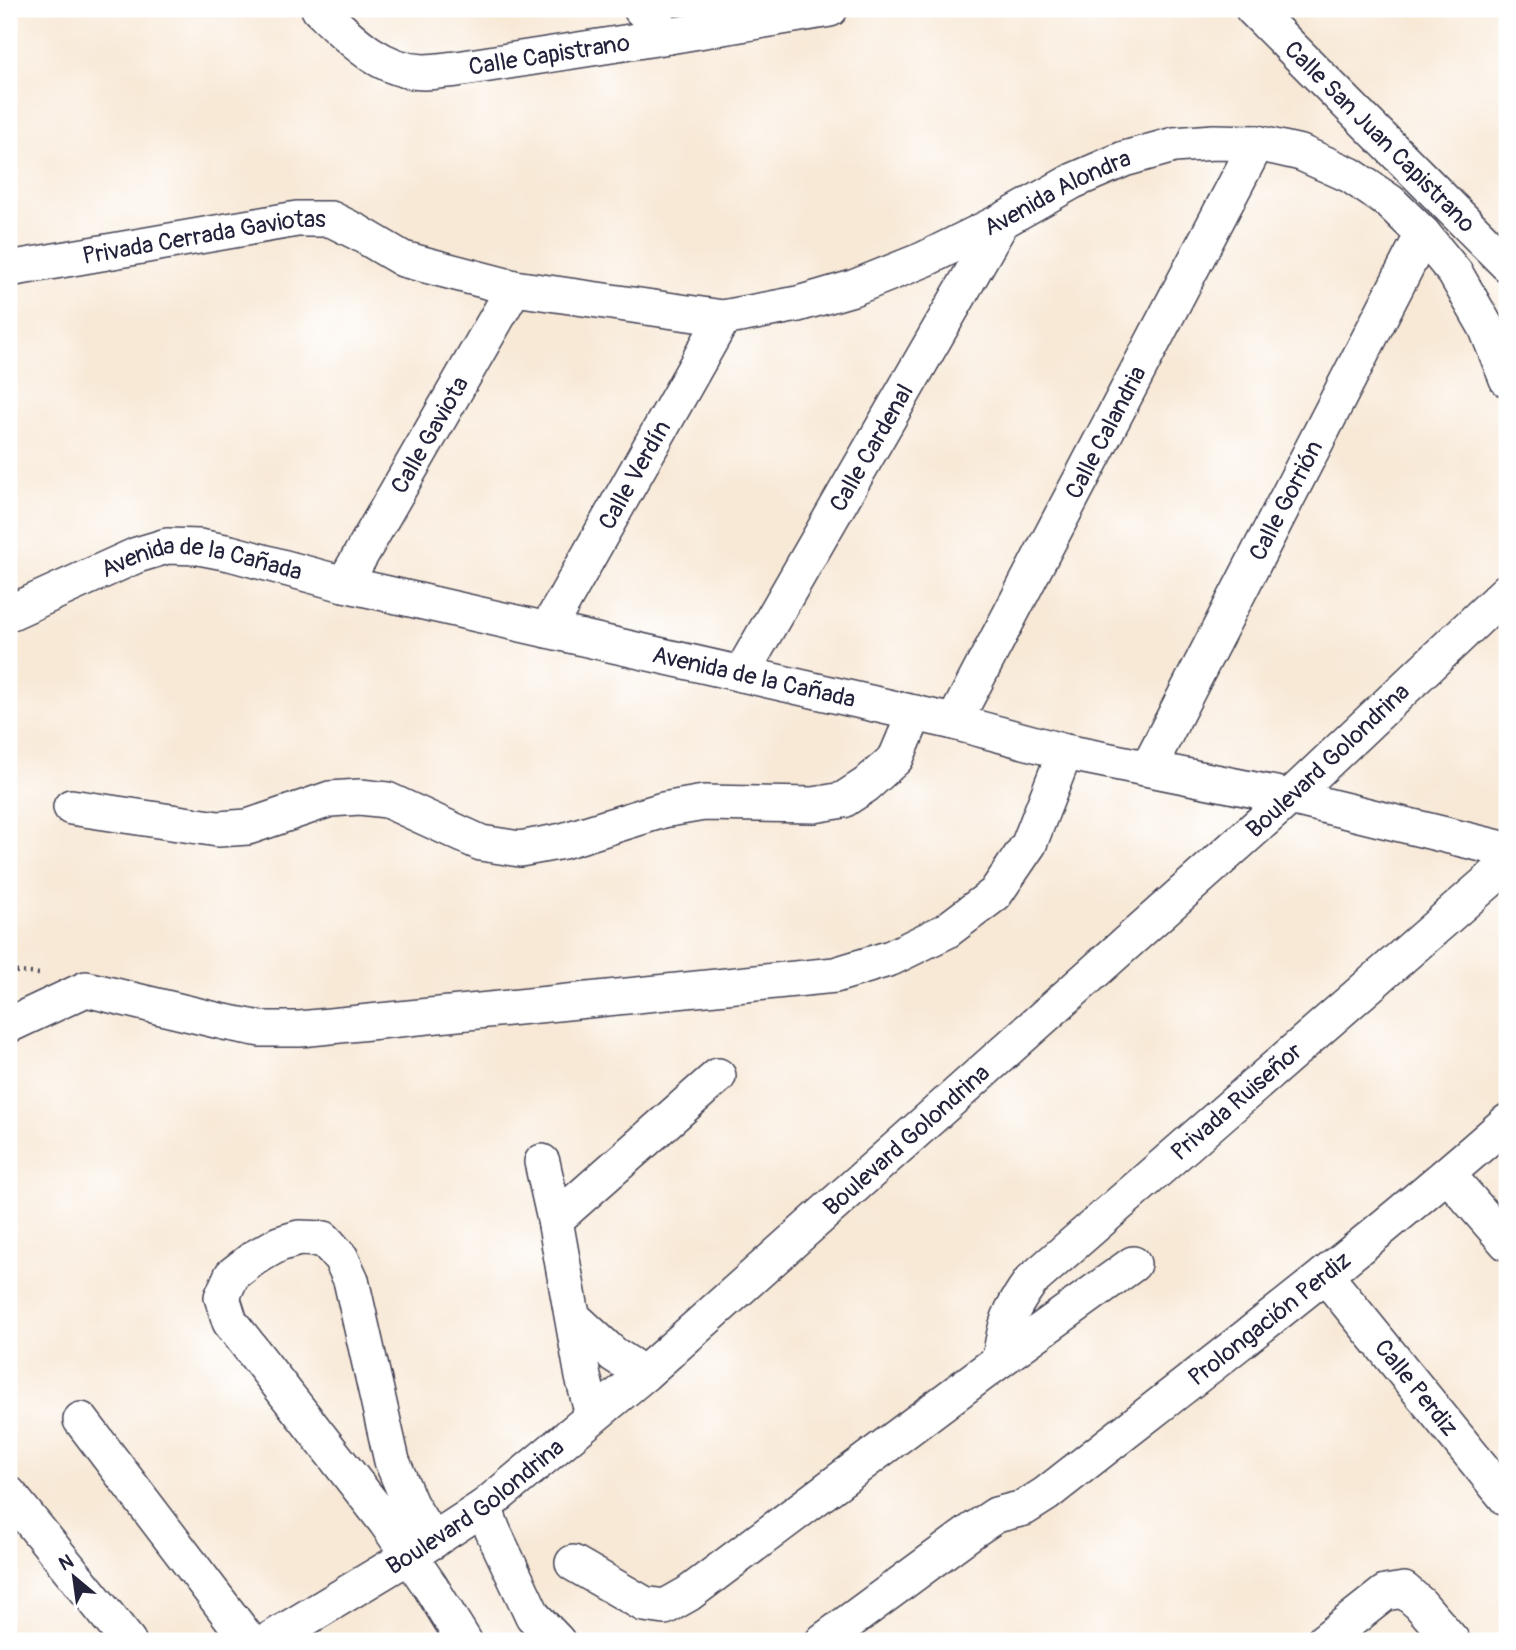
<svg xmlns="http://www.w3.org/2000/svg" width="1516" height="1650" font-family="Pangolin,sans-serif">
	<rect width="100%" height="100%" fill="#fff"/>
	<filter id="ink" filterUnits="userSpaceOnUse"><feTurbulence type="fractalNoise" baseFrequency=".0143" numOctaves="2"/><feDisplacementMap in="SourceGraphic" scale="14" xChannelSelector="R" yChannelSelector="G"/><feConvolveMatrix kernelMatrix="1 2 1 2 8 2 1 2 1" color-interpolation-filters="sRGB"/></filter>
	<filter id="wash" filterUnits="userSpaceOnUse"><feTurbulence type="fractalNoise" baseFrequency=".00686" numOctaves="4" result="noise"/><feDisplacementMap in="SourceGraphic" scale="28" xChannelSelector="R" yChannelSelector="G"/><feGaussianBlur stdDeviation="1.57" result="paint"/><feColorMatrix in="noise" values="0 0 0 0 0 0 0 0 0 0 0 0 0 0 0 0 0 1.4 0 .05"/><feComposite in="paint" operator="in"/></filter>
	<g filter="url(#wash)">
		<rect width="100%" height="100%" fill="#f8e9d7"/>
	</g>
	<g filter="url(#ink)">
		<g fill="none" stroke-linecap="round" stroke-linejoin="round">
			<defs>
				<g id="minor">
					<path id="s1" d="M319,9C348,37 380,71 424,72C435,72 446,70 457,69L669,36L830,9"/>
					<path d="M641,9L669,36"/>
					<path id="s2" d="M1253,9L1507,264"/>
					<path id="s3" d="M9,269L297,219H331L359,233L403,259L514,288L723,318L798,304L853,288L925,259L1002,221L1073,181L1124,159L1174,145L1214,142L1257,143L1301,153L1350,175L1390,202L1423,234L1455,273L1486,327L1507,379"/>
					<path id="s4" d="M344,584L514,288"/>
					<path id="s5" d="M9,613L137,555L167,546L199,547L230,553L344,584L954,722L1065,752L1290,797L1507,850"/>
					<path id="s6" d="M547,630L723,318"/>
					<path id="s7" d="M741,674L1002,221"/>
					<path id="s8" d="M954,722L1257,143"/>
					<path id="s9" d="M1148,768L1423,234"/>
					<path d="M71,807L218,829L248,827L330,799L360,797L387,800L481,843L520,849L563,841L663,810L704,803L814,805L843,800L866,785L896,758L915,713"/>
					<path d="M9,1025L86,989L224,1022L261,1029H300L835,975L891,958L946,931L995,894L1029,844L1065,752"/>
					<path d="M542,1162L555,1220L583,1377L593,1415"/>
					<path d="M1448,1175L1507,1243"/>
					<path d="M555,1220L718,1076"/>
					<path id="s10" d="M1325,1275L1507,1499"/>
					<path d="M573,1317L613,1354L644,1374"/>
					<path id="s11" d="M1000,1360C1005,1324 1009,1311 1031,1281L1507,865"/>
					<path d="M81,1420L249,1641"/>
					<path d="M9,1494L128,1641"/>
					<path d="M484,1507L493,1531L533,1616L557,1641"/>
					<path d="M433,1541L410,1504L392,1461L351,1280L341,1258L324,1239L299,1238L279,1244L254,1258L232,1275L222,1297L230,1322L386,1522L430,1586L464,1641"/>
					<path d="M573,1563L644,1604L665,1607L688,1594L1000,1360L1133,1264"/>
					<path id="s12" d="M268,1641L409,1556L484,1507L644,1374L1290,797L1507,591"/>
					<path id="s13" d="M823,1641L972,1531L996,1515L1024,1508L1046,1494C1201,1372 1359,1253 1507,1122"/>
					<path d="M1324,1641L1385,1593L1404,1590L1420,1604L1452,1641"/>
				</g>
			</defs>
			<!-- minor casing -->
			<use href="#minor" stroke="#424052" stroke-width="38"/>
			<!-- path -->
			<path stroke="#424052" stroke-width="4.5" stroke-dasharray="2 5" stroke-linecap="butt" d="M9,971L39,974"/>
			<!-- minor -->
			<use href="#minor" stroke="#fff" stroke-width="35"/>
		</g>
	</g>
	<g text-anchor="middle" stroke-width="5" stroke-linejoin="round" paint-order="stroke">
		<!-- street labels -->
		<g font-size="24" fill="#22223b" stroke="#fff">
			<text dy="8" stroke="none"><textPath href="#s1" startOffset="252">Calle Capistrano</textPath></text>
			<text dy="8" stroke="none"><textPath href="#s2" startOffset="180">Calle San Juan Capistrano</textPath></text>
			<text dy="8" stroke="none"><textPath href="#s3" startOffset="1094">Avenida Alondra</textPath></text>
			<text dy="8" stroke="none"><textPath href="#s3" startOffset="198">Privada Cerrada Gaviotas</textPath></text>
			<text dy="8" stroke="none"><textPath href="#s8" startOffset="327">Calle Calandria</textPath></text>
			<text dy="8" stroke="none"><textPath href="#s4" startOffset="172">Calle Gaviota</textPath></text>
			<text dy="8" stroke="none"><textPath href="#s7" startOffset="261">Calle Cardenal</textPath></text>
			<text dy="8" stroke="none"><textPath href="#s6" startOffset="178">Calle Verdín</textPath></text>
			<text dy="8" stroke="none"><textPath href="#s9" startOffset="301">Calle Gorrión</textPath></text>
			<text dy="8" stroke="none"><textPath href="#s5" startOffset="206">Avenida de la Cañada</textPath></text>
			<text dy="8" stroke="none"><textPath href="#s5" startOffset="774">Avenida de la Cañada</textPath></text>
			<text dy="8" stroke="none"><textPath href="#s12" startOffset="1381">Boulevard Golondrina</textPath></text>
			<text dy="8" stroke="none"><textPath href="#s11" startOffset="359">Privada Ruiseñor</textPath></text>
			<text dy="8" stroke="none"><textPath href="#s12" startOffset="814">Boulevard Golondrina</textPath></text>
			<text dy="8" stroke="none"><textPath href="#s13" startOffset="553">Prolongación Perdiz</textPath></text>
			<text dy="8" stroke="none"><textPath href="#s10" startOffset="145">Calle Perdiz</textPath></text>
			<text dy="8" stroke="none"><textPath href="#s12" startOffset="247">Boulevard Golondrina</textPath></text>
		</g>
	</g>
	<!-- margin -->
	<rect width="1516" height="1650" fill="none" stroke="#fff" stroke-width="35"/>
	<!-- north arrow -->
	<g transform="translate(74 1577) rotate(331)" stroke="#ffffff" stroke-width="5" paint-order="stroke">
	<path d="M0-5L12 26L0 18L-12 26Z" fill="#22223b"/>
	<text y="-10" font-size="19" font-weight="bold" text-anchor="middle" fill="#22223b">N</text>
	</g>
</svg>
